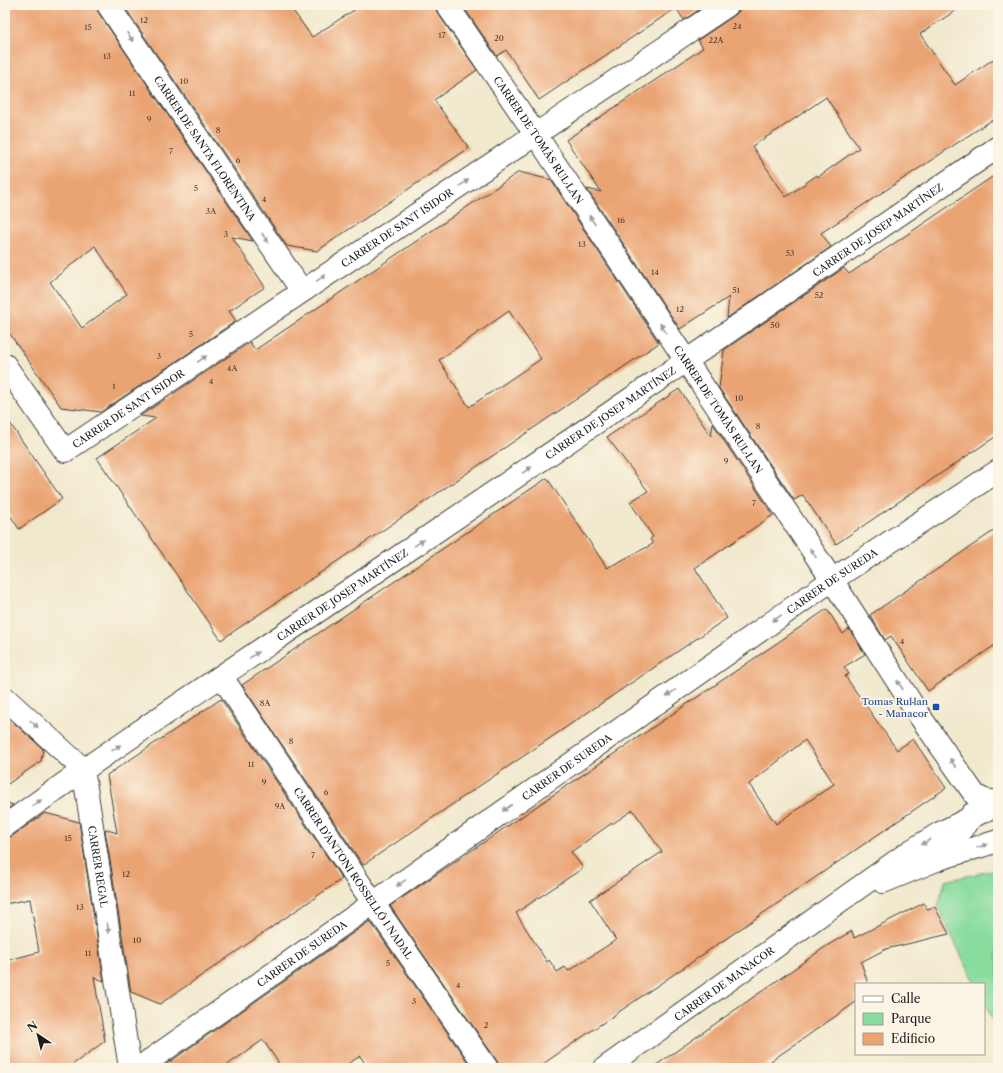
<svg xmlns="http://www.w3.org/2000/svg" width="1003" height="1073" font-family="'Libre Caslon Text',serif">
	<rect width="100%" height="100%" fill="#fcf5e5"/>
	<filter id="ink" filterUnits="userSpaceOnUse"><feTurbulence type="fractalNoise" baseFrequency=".025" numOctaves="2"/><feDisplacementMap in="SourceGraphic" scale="8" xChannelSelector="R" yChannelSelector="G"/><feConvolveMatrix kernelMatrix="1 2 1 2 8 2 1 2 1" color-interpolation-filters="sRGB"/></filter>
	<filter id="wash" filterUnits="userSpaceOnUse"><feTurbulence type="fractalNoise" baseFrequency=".012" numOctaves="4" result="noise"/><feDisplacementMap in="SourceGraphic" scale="16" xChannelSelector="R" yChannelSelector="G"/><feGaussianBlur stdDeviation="0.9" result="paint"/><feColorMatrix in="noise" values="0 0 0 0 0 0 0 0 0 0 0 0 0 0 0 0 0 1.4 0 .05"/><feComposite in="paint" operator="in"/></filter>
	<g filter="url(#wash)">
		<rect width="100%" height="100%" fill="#f1e9ce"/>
		<!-- green -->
		<path fill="#88dc9e" stroke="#527c5d" d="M998,869V1030L984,1002V984H975L938,907L945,881Z"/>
		<g id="blocks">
			<!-- building -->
			<path fill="#eaa372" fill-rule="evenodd" d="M5,5H96L98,12L253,241L232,237L265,287L229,311L236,321L101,412L61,407L5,327ZM95,246L127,294L82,328L50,282Z
				M123,5H289L312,37L362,5H435L437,12L477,70L434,100L469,148L317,251L287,246Z
				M462,5H706L684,20L676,8L539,100L506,50L497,56Z
				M740,5H964L920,34L955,85L998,56V116L821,233L831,247L727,318L729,297L680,329L587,189L601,192L566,140L703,48L698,40L735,15L739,11ZM826,97L859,148L818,177L817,175L786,197L752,146L781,128Z
				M519,172L551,180L659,343L221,640L97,458L156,418L140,416L250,342L255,350ZM509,311L541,359L469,407L439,360Z
				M998,173V435L836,544L803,495L794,500L719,388L724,350L844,268L849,274Z
				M679,389L711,436L713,424L773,515L695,568L727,618L363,865L242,685L547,478L607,568L653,544L650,539L653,537L630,502L648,491L607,437Z
				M5,416L62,499L19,529L5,507Z
				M998,528V643L928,691L891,636L885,640L870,615Z
				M827,609L843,634L849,629L865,654L844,667L849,674L845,676L897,750L913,739L946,788L537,1068H499L497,1061L390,906ZM805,740L834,784L776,824L749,784ZM633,810L662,852L590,900L616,940L568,971L565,967L557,972L549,960L547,962L516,913L583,868L571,852L612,823V824Z
				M221,699L342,879L160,1004L131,992L105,829L117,833L107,775Z
				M5,715L43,749L41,761L5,786Z
				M5,802L13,805L5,811Z
				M45,813L79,822L104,981L94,977L105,1041L68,1068H13L5,1057V961L39,952L30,899L5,904V838L12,836Z
				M924,903L927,909L935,907L949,934L886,949L861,962L868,984H856V1002L761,1068H652L828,945L852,931L854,938Z
				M370,921L472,1068H368L360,1056L342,1068H282L263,1040L223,1068H161Z"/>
		</g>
	</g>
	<g filter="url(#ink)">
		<use href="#blocks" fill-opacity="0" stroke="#3c3b37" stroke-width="1"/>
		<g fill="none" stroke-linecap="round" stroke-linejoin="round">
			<defs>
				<g id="minor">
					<path id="s1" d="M108,5L302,291"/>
					<path id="s2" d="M447,5L536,135L832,580L921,718L975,795L984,800L998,802"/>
					<path id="s3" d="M5,365L65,451L728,5"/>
					<path id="s4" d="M222,677L373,903L487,1068"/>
					<path id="s5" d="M5,698L83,769L130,1068"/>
					<path id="s6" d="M5,826C127,737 254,655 379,570C586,430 792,289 998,147"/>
					<path d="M939,859L971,817L972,814"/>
					<path id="s7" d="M139,1068L832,580L998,471"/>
				</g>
				<g id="secondary">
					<path d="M883,882L939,859L998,841"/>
					<path id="s8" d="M605,1068L909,852L940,833L998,804"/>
				</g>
			</defs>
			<!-- minor casing -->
			<use href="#minor" stroke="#3c3b37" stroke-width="24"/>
			<!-- secondary casing -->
			<use href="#secondary" stroke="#3c3b37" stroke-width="24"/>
			<!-- minor -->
			<use href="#minor" stroke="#fff" stroke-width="22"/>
			<!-- secondary -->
			<use href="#secondary" stroke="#fff" stroke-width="22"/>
		</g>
		<!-- one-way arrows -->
		<defs><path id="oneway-solid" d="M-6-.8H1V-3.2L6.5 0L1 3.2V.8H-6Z"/></defs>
		<g fill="#999">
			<use href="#oneway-solid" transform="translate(130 37) rotate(56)"/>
			<use href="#oneway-solid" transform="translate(464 183) rotate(-34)"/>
			<use href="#oneway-solid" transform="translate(592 220) rotate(-123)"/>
			<use href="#oneway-solid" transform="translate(265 238) rotate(56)"/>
			<use href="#oneway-solid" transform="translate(321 278) rotate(-34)"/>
			<use href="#oneway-solid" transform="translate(663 328) rotate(-123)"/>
			<use href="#oneway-solid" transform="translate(202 359) rotate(-34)"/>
			<use href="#oneway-solid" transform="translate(527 470) rotate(-34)"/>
			<use href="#oneway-solid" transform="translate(419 543) rotate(-34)"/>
			<use href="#oneway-solid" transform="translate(813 553) rotate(-124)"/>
			<use href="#oneway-solid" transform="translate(777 618) rotate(145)"/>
			<use href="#oneway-solid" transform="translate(254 655) rotate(-34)"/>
			<use href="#oneway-solid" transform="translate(900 685) rotate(-123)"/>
			<use href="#oneway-solid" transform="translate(671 693) rotate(145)"/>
			<use href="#oneway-solid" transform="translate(34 724) rotate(42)"/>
			<use href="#oneway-solid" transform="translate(116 748) rotate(-34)"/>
			<use href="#oneway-solid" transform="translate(953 763) rotate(-125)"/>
			<use href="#oneway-solid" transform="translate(37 803) rotate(-36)"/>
			<use href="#oneway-solid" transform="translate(507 808) rotate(145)"/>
			<use href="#oneway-solid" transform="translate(926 842) rotate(148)"/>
			<use href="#oneway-solid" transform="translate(982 846) rotate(-16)"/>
			<use href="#oneway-solid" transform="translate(401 883) rotate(145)"/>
			<use href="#oneway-solid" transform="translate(108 928) rotate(81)"/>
		</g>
	</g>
	<!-- markers -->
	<rect fill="#1a4fb4" stroke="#fcf5e5" stroke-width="1.5" x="932" y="703" width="8" height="8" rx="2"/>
	<g text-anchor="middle" stroke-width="3.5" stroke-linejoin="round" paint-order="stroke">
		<!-- number labels -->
		<g font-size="8" fill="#503e32">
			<text x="144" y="23">12</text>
			<text x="737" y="29">24</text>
			<text x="88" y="30">15</text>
			<text x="442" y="38">17</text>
			<text x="499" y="41">20</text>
			<text x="716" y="43">22A</text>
			<text x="107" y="59">13</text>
			<text x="184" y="84">10</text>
			<text x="132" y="96">11</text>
			<text x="149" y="122">9</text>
			<text x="218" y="133">8</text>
			<text x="171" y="154">7</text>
			<text x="238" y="163">6</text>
			<text x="196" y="191">5</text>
			<text x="264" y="202">4</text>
			<text x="211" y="214">3A</text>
			<text x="621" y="223">16</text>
			<text x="226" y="237">3</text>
			<text x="582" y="247">13</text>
			<text x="790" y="256">53</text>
			<text x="655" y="275">14</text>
			<text x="736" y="293">51</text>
			<text x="819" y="298">52</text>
			<text x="680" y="312">12</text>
			<text x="775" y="328">50</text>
			<text x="191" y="337">5</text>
			<text x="159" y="359">3</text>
			<text x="232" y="371">4A</text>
			<text x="211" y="384">4</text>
			<text x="114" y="389">1</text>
			<text x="739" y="401">10</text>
			<text x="758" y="429">8</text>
			<text x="726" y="464">9</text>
			<text x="754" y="506">7</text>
			<text x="902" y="644">4</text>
			<text x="265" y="706">8A</text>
			<text x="291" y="744">8</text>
			<text x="251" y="767">11</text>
			<text x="264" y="785">9</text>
			<text x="326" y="795">6</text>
			<text x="280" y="809">9A</text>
			<text x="68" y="841">15</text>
			<text x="313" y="858">7</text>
			<text x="126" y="877">12</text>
			<text x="80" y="910">13</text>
			<text x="137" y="943">10</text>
			<text x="88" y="956">11</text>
			<text x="388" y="966">5</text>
			<text x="458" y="988">4</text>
			<text x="414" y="1004">3</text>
			<text x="486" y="1028">2</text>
		</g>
		<!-- street labels -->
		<g font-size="10" fill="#1c1c1c" stroke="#fcf5e5">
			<text dy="4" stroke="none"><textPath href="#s2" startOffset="163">CARRER DE TOMÀS RUL·LAN</textPath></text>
			<text dy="4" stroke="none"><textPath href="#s1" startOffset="173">CARRER DE SANTA FLORENTINA</textPath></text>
			<text dy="4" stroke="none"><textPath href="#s3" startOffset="505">CARRER DE SANT ISIDOR</textPath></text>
			<text dy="4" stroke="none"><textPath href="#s6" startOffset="1057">CARRER DE JOSEP MARTÍNEZ</textPath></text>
			<text dy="4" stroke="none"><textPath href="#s3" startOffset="181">CARRER DE SANT ISIDOR</textPath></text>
			<text dy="4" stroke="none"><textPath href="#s2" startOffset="487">CARRER DE TOMÀS RUL·LAN</textPath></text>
			<text dy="4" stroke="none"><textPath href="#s6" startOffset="733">CARRER DE JOSEP MARTÍNEZ</textPath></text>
			<text dy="4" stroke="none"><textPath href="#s7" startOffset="847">CARRER DE SUREDA</textPath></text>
			<text dy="4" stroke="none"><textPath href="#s6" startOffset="409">CARRER DE JOSEP MARTÍNEZ</textPath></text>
			<text dy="4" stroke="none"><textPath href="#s7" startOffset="523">CARRER DE SUREDA</textPath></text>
			<text dy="4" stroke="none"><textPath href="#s5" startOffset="204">CARRER REGAL</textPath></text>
			<text dy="4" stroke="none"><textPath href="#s4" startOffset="236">CARRER D'ANTONI ROSSELLÓ I NADAL</textPath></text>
			<text dy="4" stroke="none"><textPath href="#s7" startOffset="199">CARRER DE SUREDA</textPath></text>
			<text dy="4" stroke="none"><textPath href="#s8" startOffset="146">CARRER DE MANACOR</textPath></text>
		</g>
		<!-- transit labels -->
		<g font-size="10" fill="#164399" stroke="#fcf5e5" text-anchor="end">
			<text x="928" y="705">Tomas Rul·lan<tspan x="928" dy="12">- Manacor</tspan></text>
		</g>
	</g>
	<!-- margin -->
	<rect width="1003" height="1073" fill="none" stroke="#fcf5e5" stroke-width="20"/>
	<!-- legend -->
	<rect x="855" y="983" width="130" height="72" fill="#fcf5e5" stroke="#a29e95"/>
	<rect x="863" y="996" width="20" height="6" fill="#ffffff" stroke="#a29e95"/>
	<text x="891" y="1003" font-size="12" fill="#1c1c1c">Calle</text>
	<rect x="863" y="1013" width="20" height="12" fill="#88dc9e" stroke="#a29e95"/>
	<text x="891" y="1023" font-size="12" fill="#1c1c1c">Parque</text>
	<rect x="863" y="1033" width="20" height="12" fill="#eaa372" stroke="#a29e95"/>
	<text x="891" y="1043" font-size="12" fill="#1c1c1c">Edificio</text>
	<!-- north arrow -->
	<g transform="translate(38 1035) rotate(325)" stroke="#fcf5e5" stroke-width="3" paint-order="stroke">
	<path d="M0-3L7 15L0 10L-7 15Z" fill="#1c1c1c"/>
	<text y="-6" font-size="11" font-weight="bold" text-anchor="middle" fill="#1c1c1c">N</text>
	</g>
</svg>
